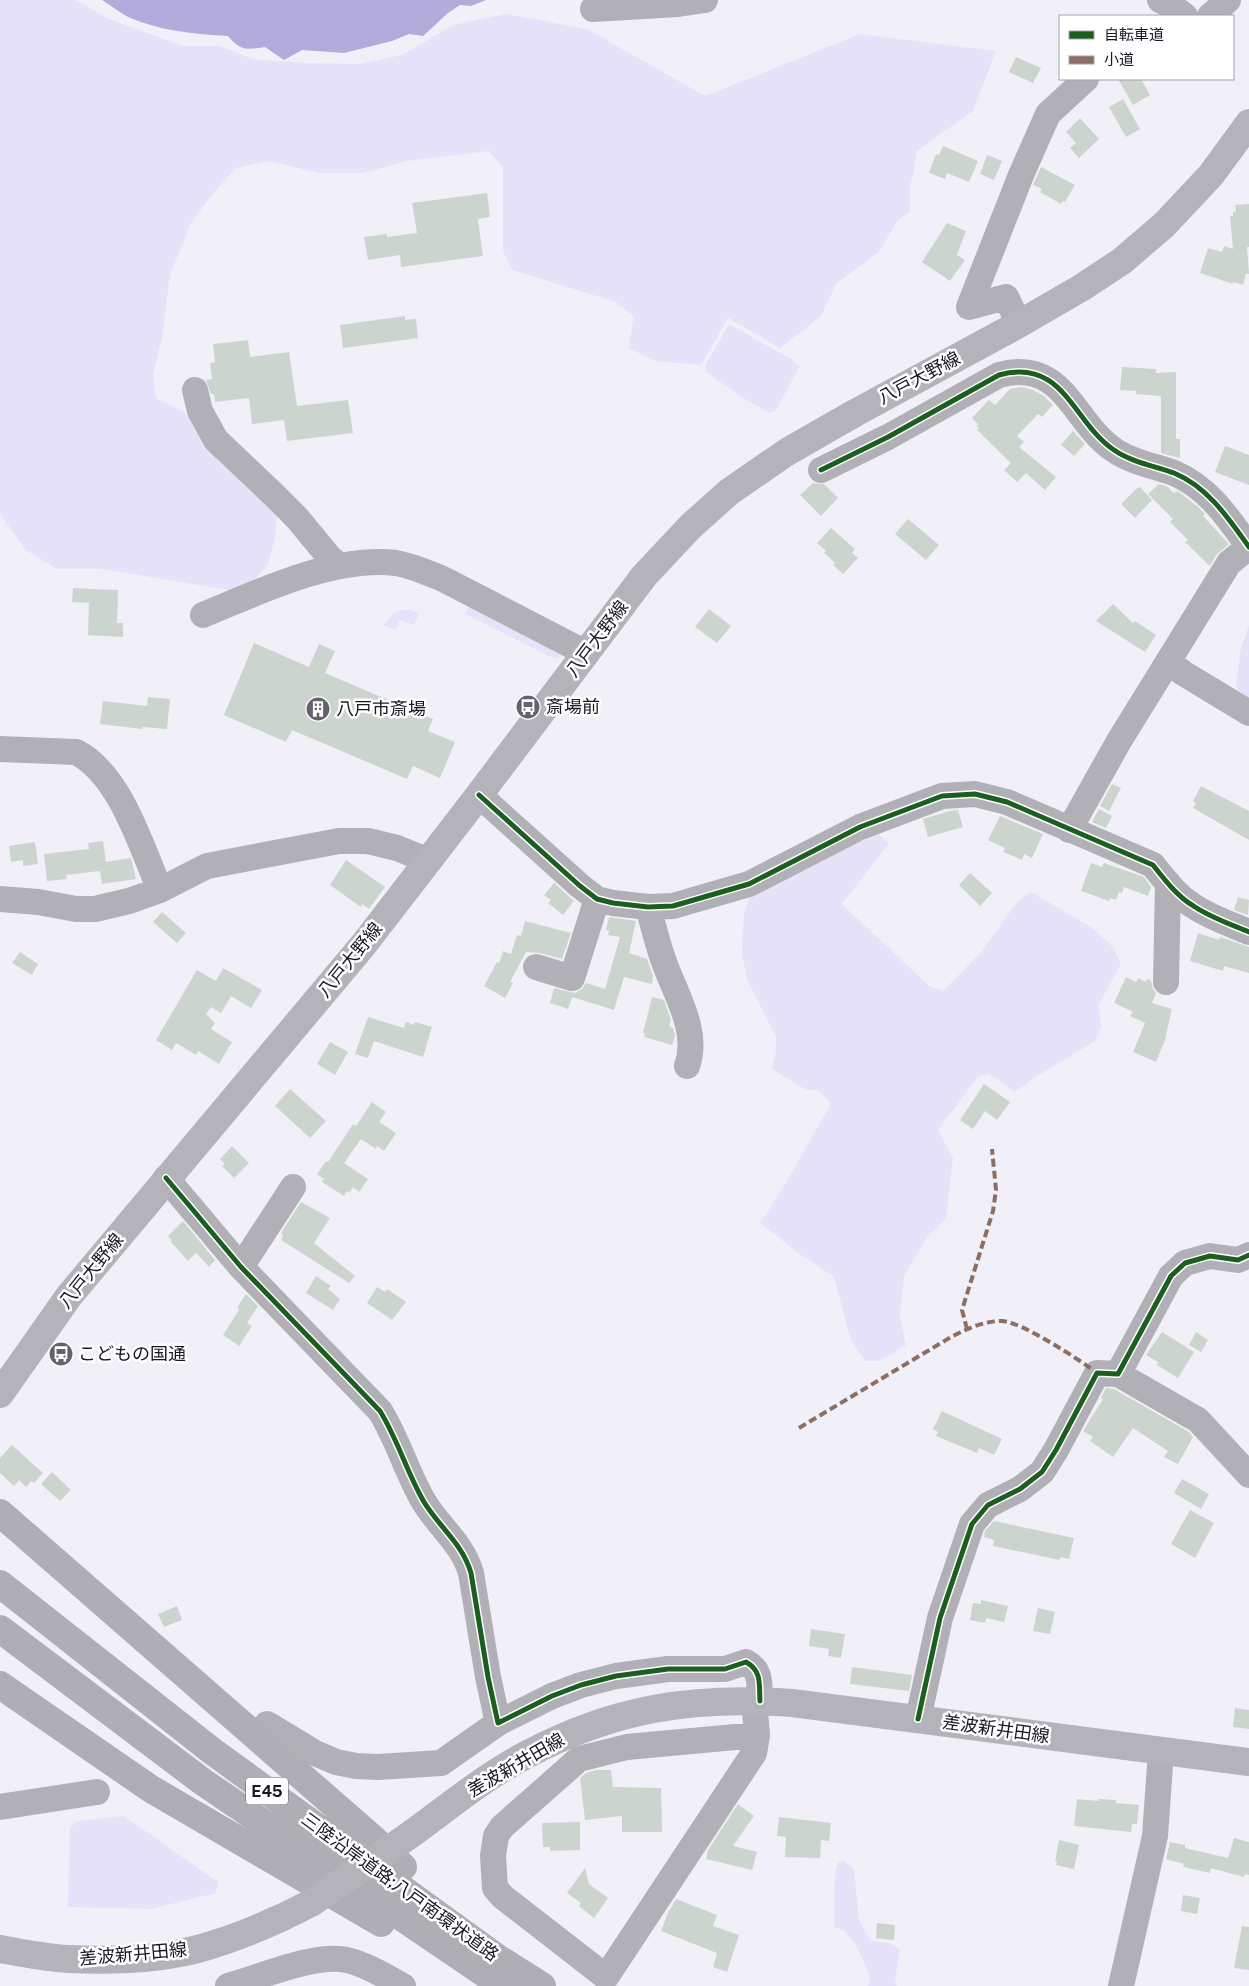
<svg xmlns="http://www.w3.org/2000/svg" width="1249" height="1986" font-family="'Public Sans','Noto Sans JP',sans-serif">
	<rect width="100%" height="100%" fill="#f1f0f8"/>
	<!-- green -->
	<path fill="#e5e2fa" d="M0,0H76L109,19L183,46H220L252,59L305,63L359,64L402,55L453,25L506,14L587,29L705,96L860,34L996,51L973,111L917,151L910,188V212L898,220L879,252L837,283L821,316L780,348L728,318L701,365L656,361L628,348L634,316L616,302L512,270L503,251V168L489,151L407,161L363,173H319L269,161L236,168L214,192L191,223L170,275L163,332L153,374L156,398L184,412L222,462L277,516L275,538L268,564L249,587L235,591L102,569H57L26,550L0,514Z
		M729,324L791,359L800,366L776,410L770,413L741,397L705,371L706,364Z
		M470,603L563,655L555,659L465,614Z
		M402,610H410L419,613L414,625L400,620L395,630L383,625L394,613Z
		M1249,625V702L1242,699L1236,686L1240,652Z
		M875,831L889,843L842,904L929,986L943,991L982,951L1017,902L1031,892L1091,927L1113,947L1121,964L1098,1006L1102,1027L1095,1041L1034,1078L1015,1092L989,1074L978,1077L938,1130L953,1158L946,1219L928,1236L904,1276L900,1318L906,1345L880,1361H866L851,1341L834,1277L798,1253L760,1223C787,1185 807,1144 831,1104L818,1090H806L772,1069L776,1051V1037L747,980L742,951L744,912L751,895Z
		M124,1816L218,1882L216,1893L151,1909L68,1907L70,1827L79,1821Z
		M844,1861L854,1869L859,1920L871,1941L889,1943L900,1949L895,1982L897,1986H868L870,1976L858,1949L845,1931L834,1927L835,1875L838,1862Z"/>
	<!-- water -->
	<path fill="#b3abdb" d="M102,0H486L471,6L460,5L448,13L423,36L409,34L392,41L344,53L302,50L284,60L265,47C246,50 241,51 228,36C194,34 160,31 128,17C119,12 110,5 102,0Z"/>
	<!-- building -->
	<path fill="#cbd5ce" d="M1016,57L1041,68L1033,83L1009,72Z
		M1118,79H1141L1150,95L1133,105Z
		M1123,99L1140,129L1126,137L1109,107Z
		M1080,118L1099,139L1079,158L1070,148L1076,143L1066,132Z
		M943,146L978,161L969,182L947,173L945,179L929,173L936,154L939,155Z
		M987,155L1002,161L994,180L980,174Z
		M1041,167L1075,185L1065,202L1063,201L1061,204L1040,192L1042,189L1033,185Z
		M487,193L490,217L478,219L483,256L401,267L400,255L368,260L364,237L387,234V237L417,233L412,203Z
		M1249,204V247H1247L1249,274H1246L1243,285L1233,282V284L1200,273L1208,248L1222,252L1224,246L1233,249L1230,216H1233V212H1236L1235,205Z
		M947,223L966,231L957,255L965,260L950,281L922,262Z
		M405,316V320L416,319L418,338L343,348L340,325Z
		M248,340L250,357L289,352L297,406L348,400L353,433L287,441L284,420L252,424L249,398L215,402L214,394H211L206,380L212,379L210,363L215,362L213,344Z
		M1122,367L1156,369V373L1176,372V439H1180V458L1161,453V396L1136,394V391L1120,390Z
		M1021,387L1033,390L1044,396L1053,405L1042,417L1038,414L1017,436L1024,442L1019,447L1056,477L1045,490L1026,473L1017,482L1004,470L1011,463L977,430L979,428L976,426L978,424L972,418L989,400L995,405L1010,389Z
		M1073,431L1085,444L1074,456L1061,445Z
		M1225,446L1249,455V485L1215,472Z
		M813,483L824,484L838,498L821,516L800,495Z
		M1159,484L1168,487L1174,493L1177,491L1179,492L1197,506L1205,514L1203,516L1229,544L1216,555L1210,566L1185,542L1188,540L1170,522L1173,519L1148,494Z
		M1140,487L1152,500L1135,518L1121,504L1137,488Z
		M908,519L939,545L926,560L895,534Z
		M831,528L855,549L852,553L858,558L843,574L833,565L835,563L824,553L826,551L817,543Z
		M73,588L118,590L117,623H123V637L88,635L89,603L72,602Z
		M1113,604L1133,623L1135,621L1156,635L1145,652L1096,621Z
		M709,609L731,626L717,643L695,627Z
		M254,643L309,667L319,644L335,651L325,673L433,719L428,731L455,742L440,778L413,766L407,779L292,730L286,742L224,715Z
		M148,697L170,699L167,729L142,727V729L100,724L103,701L147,706Z
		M1112,784L1121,788L1109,811L1100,806Z
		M1201,786L1249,811V840L1193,808L1196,803L1193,801Z
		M1099,809L1112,816L1106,828L1092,822Z
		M958,810L963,827L928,837L923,819L950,811Z
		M1000,816L1043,834L1032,858L1024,854L1022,860L1003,852L1005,848L988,840Z
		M103,841L106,862L131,858L136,879L102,884L100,871L66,875L67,879L47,881L44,854L89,849L88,843Z
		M35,842L38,864L23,866V860L11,862L9,846Z
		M346,860L385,887L369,909L362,904L361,907L330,885Z
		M1091,863L1102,867L1104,863L1144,877L1151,887L1148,896L1124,887L1122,893L1119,892L1116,900L1110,898L1109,901L1081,891Z
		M970,873L992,893L980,906L959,885Z
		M554,883L574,901L563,915L548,903L551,900L544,895Z
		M1238,897L1249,900L1248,915L1234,910Z
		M162,912L186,933L177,943L153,922Z
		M609,917L636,921L629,953L647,959L653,976L652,984L624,977L614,1010L572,997L568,1009L550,1003L554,988L575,993L582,989L586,983L605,989L620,937L608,935L609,930H606Z
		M525,921L571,933L562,959L540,953L526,952L510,982L513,983L505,998L484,986L497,962L499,963L503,951L511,954L517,935L521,936Z
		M1198,933L1219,940L1220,937L1249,947V973L1224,966L1223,971L1190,961Z
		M20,952L38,964L32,975L12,963Z
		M223,968L262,990L251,1008L231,996L221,1013L211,1007L206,1014L215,1023L211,1029L232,1042L219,1064L198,1051L196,1055L176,1043L172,1050L156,1040L197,970L216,981Z
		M1126,977L1136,982L1138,978L1146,982L1147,979L1151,981L1153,989L1156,993L1152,1003L1172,1009L1165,1040L1156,1062L1133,1052L1145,1023L1130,1016L1133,1012L1114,1003Z
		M652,997L664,1000L665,1003L671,1020L669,1026L673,1028L675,1036L672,1045L644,1037L645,1034L643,1033Z
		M368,1017L404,1028L406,1022L414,1025L415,1022L432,1027L423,1057L374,1041L368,1058L355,1054Z
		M330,1042L348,1052L335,1075L317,1064Z
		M984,1084L1010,1102L997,1120L985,1111L973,1129L960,1120Z
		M290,1089L326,1121L310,1138L275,1106Z
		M372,1102L386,1112L379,1122L396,1133L384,1151L377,1146L376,1149L361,1139L344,1163L368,1179L359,1192L353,1187L349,1193L347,1191L344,1196L322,1182L324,1179L317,1174L326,1161L328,1162L353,1124L356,1126Z
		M232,1146L249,1163L234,1178L222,1166L225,1164L220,1159Z
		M301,1202L330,1218L314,1243L355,1276L349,1283L281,1240L283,1235L281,1233Z
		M183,1221L215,1260L209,1267L196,1253L188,1261L171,1242L172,1241L168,1236Z
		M316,1276L331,1286L328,1289L340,1299L333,1310L306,1293Z
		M377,1287L385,1292L387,1289L406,1302L392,1320L367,1303Z
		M246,1294L258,1306L247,1323L252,1326L239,1346L223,1335L239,1310L237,1308Z
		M1162,1332L1194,1352L1178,1378L1157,1365L1158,1362L1146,1355Z
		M1196,1332L1208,1340L1201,1352L1189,1345Z
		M1106,1388L1114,1389L1189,1432L1193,1437L1178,1464L1164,1457L1168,1451L1133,1428L1113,1457L1090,1441L1093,1437L1083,1431L1103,1399L1101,1398Z
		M942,1411L1002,1439L994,1455L979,1448L977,1453L936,1436L938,1432L933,1429Z
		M12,1445L43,1473L34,1483L31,1481L26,1487L19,1480L14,1486L0,1473V1458Z
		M52,1472L71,1490L60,1501L41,1484Z
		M1182,1479L1209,1494L1201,1509L1174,1493Z
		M1190,1510L1214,1523L1195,1558L1171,1544Z
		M994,1521L1074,1538L1069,1559L1060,1557V1560L993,1546L994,1540L984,1537L985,1531Z
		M981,1600L1008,1606L1004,1622L986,1618L985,1623L970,1620L973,1603L981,1604Z
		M177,1606L182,1620L164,1627L158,1614Z
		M1038,1608L1055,1612L1050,1634L1033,1631Z
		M811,1629L845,1634L841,1658L828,1656L829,1649L809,1646Z
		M852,1667L912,1675L909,1691L850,1684Z
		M1235,1708L1249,1710V1729L1233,1727Z
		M596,1770H611L613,1787L661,1788L662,1832H622V1816L585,1820L580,1778L586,1773Z
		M1077,1799L1099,1801V1799L1116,1800V1803L1139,1805L1137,1824H1132L1131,1832L1074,1826Z
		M738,1804L754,1816L733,1846L757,1852L752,1870L706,1859L708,1850Z
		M779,1817L831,1823L829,1841L821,1840L820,1858L785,1857L786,1837L777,1836Z
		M580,1822V1850L550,1851V1847H543L542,1823Z
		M1234,1838L1249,1842V1875L1245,1874L1244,1877L1211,1868L1210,1873L1183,1867L1184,1864L1166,1859L1170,1842L1185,1845V1848L1228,1858Z
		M1059,1840L1079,1845L1074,1869L1056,1865L1057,1861H1055Z
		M585,1868L589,1884L608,1898L594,1918L579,1906L581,1903L567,1893Z
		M1183,1895L1200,1898L1197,1914L1181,1911Z
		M676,1899L717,1915L713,1926L739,1935L727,1972L713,1967L717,1953L661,1931L669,1910H670Z
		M877,1923L895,1925L894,1940L876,1938Z
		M1242,1926L1249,1927V1970L1234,1968Z"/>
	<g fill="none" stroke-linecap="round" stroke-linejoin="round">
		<!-- minor -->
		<path stroke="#b1b0b6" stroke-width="26" d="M1160,0L1172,6L1185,16
			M593,9L678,4L705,0
			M1210,16L1228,0
			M1019,324L1006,297L969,307L1021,175L1048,114L1086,79
			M195,390L200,411L216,440L274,495L297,518L330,558L340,566
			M821,470L888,437L999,375C1064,357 1073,423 1114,450C1131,462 1155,466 1174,473C1208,487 1229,519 1249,547
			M203,615C258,592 336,555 396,563C413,566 428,573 443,579L586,653
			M1169,662L1183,673L1249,713
			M0,749L76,752C120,774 141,846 160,890
			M479,795L580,886L597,899L613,903L648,907L673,906L749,884L860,827L942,796L975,794L1007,802L1153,865C1164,879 1177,896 1192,905C1209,917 1230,924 1249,932
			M1069,830L1119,741L1229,563L1249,547
			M0,899L38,902L76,909H95L129,901L160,890L207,866L339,841H368L397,848L429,861
			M648,907C653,924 657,942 663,959C674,992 700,1030 687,1066
			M536,967L572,978L597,899
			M1166,982L1168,883
			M166,1178L241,1267L380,1411C398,1440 407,1473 424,1502C440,1528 462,1543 471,1573L488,1677L498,1723L552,1696L581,1685L616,1676L668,1669H725L746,1662C762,1671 759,1684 760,1701
			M241,1267L293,1187
			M1118,1374L1198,1420L1249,1475
			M754,1701L757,1735L754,1753L606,1977L503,1897L495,1888L493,1856L496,1836L502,1827L579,1759L627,1747L757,1735
			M918,1719L940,1618L972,1524L988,1505L1020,1489L1042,1472L1056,1450L1097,1373L1118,1374L1171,1276L1185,1263L1210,1256L1238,1260L1249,1255
			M267,1724L315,1753L336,1762L356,1766L378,1767L441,1763L498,1723
			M0,1807L97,1792
			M228,1986C261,1977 315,1953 347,1960C367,1965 385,1976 403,1986
			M1121,1986L1155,1836L1161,1751"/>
		<!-- major -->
		<path stroke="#b4b3ba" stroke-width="28" d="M0,1394L69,1296L364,944L479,795L644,576L691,526L729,492L787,452L855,413L1019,324L1081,288L1122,261L1164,225L1211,175L1249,123
			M407,1837C446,1809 484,1777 526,1755C614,1708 693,1696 792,1703L1249,1762
			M0,1949C22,1953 46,1958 68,1959C111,1961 164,1959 205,1947C242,1936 277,1921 311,1903"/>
		<!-- highway -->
		<path stroke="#afaeb5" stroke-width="28" d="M0,1513L370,1836L403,1867
			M0,1584L212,1751L499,1959L542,1986
			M0,1629L203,1782L503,1986
			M0,1685L151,1789L381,1923"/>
		<!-- major-bridge -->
		<path stroke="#b4b3ba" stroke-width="28" d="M311,1903L407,1837"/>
		<!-- quiet -->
		<path stroke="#8d6e63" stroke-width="4" stroke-dasharray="8 4" stroke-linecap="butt" d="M967,1329L962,1310L993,1211L996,1190L992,1149
			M799,1428L951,1337C967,1329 983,1321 1002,1321C1022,1322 1080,1360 1097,1373"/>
		<defs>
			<path id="cycleway" d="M821,470L888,437L999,375C1064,357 1073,423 1114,450C1131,462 1155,466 1174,473C1208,487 1229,519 1249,547
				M479,795L580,886L597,899L613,903L648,907L673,906L749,884L860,827L942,796L975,794L1007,802L1153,865C1164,879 1177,896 1192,905C1209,917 1230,924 1249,932
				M166,1178L241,1267L380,1411C398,1440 407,1473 424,1502C440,1528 462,1543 471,1573L488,1677L498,1723L552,1696L581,1685L616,1676L668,1669H725L746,1662C762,1671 759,1684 760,1701
				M918,1719L940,1618L972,1524L988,1505L1020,1489L1042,1472L1056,1450L1097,1373L1118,1374L1171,1276L1185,1263L1210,1256L1238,1260L1249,1255"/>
		</defs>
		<!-- cycleway casing -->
		<use href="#cycleway" stroke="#fff" stroke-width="8"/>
		<!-- cycleway -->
		<use href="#cycleway" stroke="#1b5e20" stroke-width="5"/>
	</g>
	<!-- icons -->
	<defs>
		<symbol id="bus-disc" viewBox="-11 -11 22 22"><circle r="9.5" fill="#64626d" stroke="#fff"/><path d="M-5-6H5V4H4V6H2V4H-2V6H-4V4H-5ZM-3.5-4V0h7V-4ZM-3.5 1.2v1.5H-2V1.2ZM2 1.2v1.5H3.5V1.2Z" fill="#fff"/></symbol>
		<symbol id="building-disc" viewBox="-11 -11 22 22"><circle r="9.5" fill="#64626d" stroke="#fff"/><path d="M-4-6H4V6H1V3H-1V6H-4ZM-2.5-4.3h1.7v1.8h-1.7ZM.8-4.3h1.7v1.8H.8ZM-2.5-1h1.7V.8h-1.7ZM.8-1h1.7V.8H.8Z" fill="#fff"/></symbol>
	</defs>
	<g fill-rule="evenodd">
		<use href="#bus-disc" x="514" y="693" width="28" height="28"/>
		<use href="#building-disc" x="304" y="695" width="28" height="28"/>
		<use href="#bus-disc" x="47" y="1340" width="28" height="28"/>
	</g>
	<g text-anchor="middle" stroke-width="5" stroke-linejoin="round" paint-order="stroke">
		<!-- shield labels -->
		<rect fill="#fff" stroke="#5d5c64" stroke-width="1" x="246" y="1777.5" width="42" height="27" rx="4"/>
		<g font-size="16" font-weight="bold" fill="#181622">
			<text x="267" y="1797">E45</text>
		</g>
		<!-- street labels -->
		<g font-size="18" fill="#181622" stroke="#fff">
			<text transform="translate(919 378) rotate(-28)" y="6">八戸大野線</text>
			<text transform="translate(597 639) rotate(-53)" y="6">八戸大野線</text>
			<text transform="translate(350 960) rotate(-51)" y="6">八戸大野線</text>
			<text transform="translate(91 1271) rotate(-51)" y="6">八戸大野線</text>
			<text transform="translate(996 1729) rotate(8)" y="6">差波新井田線</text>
			<text transform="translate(516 1765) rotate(-30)" y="6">差波新井田線</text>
			<text transform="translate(400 1887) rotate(36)" y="6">三陸沿岸道路;八戸南環状道路</text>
			<text transform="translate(133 1954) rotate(-5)" y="6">差波新井田線</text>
		</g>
		<!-- poi labels -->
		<g font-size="18" fill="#181622" stroke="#fff" text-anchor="start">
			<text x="546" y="713">斎場前</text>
			<text x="336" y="715">八戸市斎場</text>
			<text x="78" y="1360">こどもの国通</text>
		</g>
	</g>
	<!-- legend -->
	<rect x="1059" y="15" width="175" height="65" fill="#ffffff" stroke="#a3a2a7"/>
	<rect x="1069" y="31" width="25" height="8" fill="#1b5e20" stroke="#a3a2a7"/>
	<text x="1104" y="40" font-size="15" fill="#181622">自転車道</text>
	<rect x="1069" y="56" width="25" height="8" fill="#8d6e63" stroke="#a3a2a7"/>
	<text x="1104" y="65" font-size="15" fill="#181622">小道</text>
</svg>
